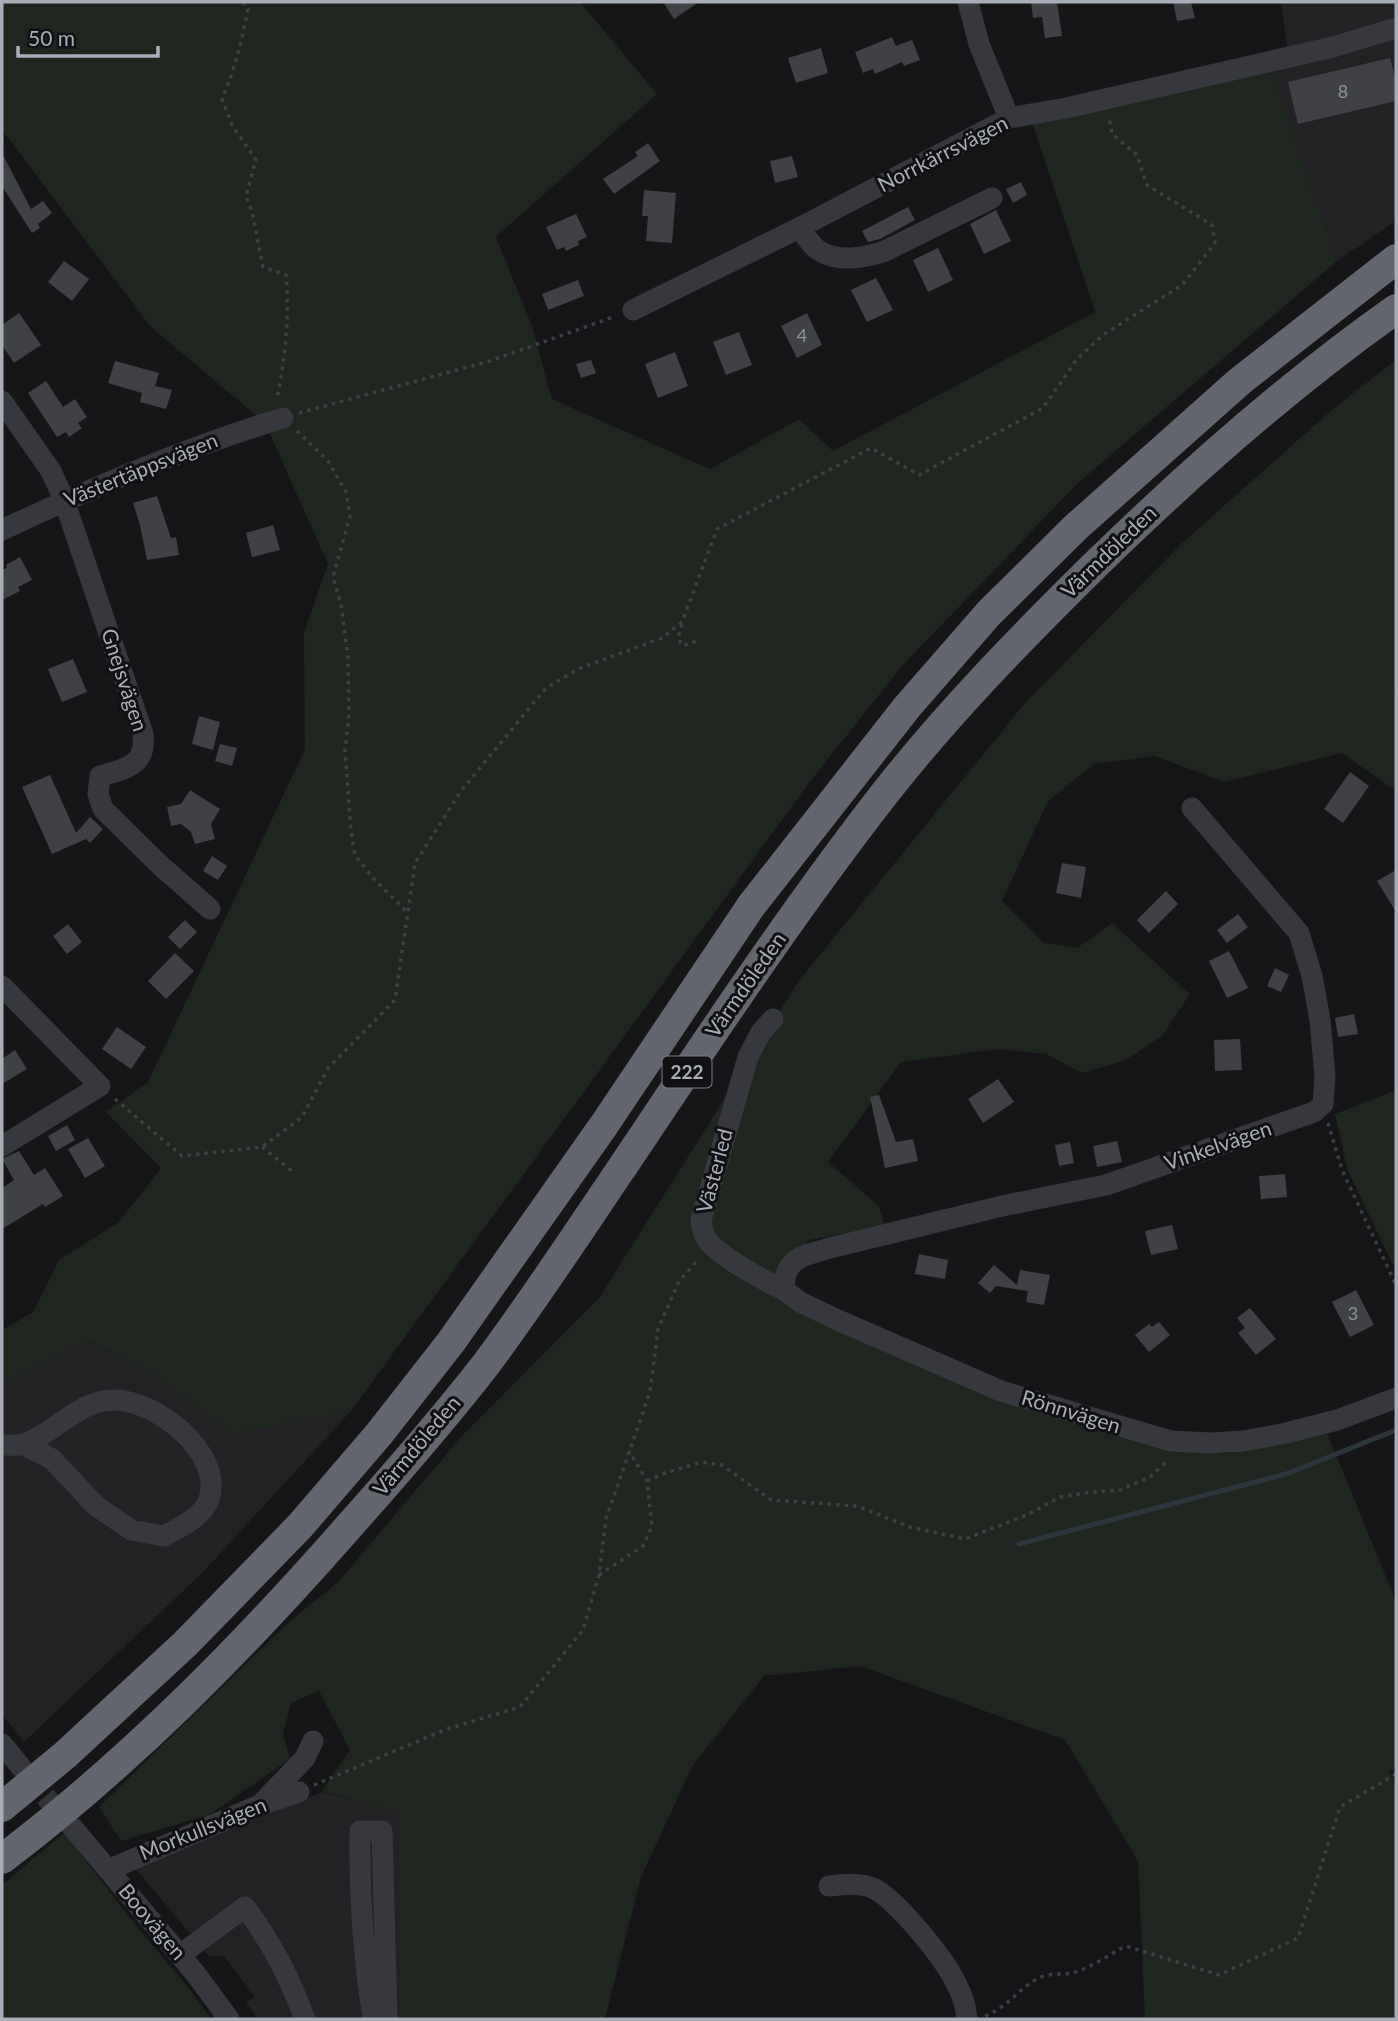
<svg xmlns="http://www.w3.org/2000/svg" width="1398" height="2021" font-family="Lato,sans-serif">
	<rect width="100%" height="100%" fill="#161618"/>
	<!-- built -->
	<path fill="#222225" d="M1281,2H1396V221L1337,261L1272,70L1273,60L1287,46Z
		M84,1340L144,1368L234,1434L351,1411L203,1572L24,1742L2,1714V1383Z
		M322,1792L400,1812V2019H258L246,2002L255,1997L224,1956L210,1957L134,1867Z"/>
	<!-- green -->
	<path fill="#1e261f" d="M2,2H580L657,94L496,237L532,326L552,399L710,469L799,419L833,451L1095,312L1032,122L1272,70L1337,261L1078,483L902,666L812,779L351,1411L234,1434L144,1368L85,1340L2,1383V1330L33,1312L59,1260L119,1222L161,1168L106,1112L148,1082L305,749L304,632L328,564L265,423L151,327L2,130Z
		M1396,360V690L1394,693L1396,695V791L1342,753L1224,782L1155,756L1094,764L1048,801L1002,901L1044,943L1077,948L1112,923L1190,994L1162,1036L1126,1060L1082,1073L1046,1054L998,1049L901,1062L828,1162L879,1206L885,1226L808,1240L785,1305L989,1393L1151,1445L1225,1454L1327,1433L1394,1596H1396V1768L1389,1771L1396,1786V2019H1145L1138,1861L1065,1740L860,1666L764,1676L693,1765L641,1877L605,2019H400V1813L322,1791L350,1750L319,1691L291,1703L283,1734L290,1759L209,1815L121,1841L99,1807L290,1621L338,1582L461,1437L599,1298L800,979L1026,702L1181,544L1334,408Z
		M1396,1090V1271L1347,1169L1335,1114Z
		M64,1833L130,1918L191,1991L211,2019H2V1885Z"/>
	<g fill="none" stroke-linecap="round" stroke-linejoin="round">
		<!-- stream -->
		<path stroke="#2c353c" stroke-width="5" d="M1019,1544L1286,1474L1396,1430"/>
	</g>
	<!-- building -->
	<path fill="#404145" d="M663,2H699L674,19Z
		M1031,2H1057L1062,36L1045,38L1042,17L1033,18Z
		M1173,2H1191L1195,18L1177,21Z
		M892,37L896,46L912,40L920,60L904,66L902,62L875,74L873,69L863,73L855,52Z
		M821,48L828,73L796,83L788,58Z
		M1390,58L1396,82V101L1298,124L1288,82Z
		M648,143L660,161L614,194L603,179L638,156L635,152Z
		M2,153L31,209L43,201L52,213L38,224L40,228L32,233L2,186Z
		M792,156L798,177L775,183L770,161Z
		M1021,182L1027,195L1013,203L1006,189Z
		M644,190L676,193L672,243L646,241L648,216H642Z
		M908,207L915,220L880,239L868,242L862,231Z
		M996,210L1011,241L984,254L970,224Z
		M576,214L587,237L578,241L579,245L566,251L564,247L557,250L546,227Z
		M938,248L953,280L928,292L913,260Z
		M64,261L89,279L72,301L48,282Z
		M876,278L893,310L867,322L851,290Z
		M578,280L584,296L548,310L542,294Z
		M19,313L41,345L14,363L2,345V325Z
		M807,313L822,345L797,358L781,326Z
		M739,332L752,365L726,375L713,342Z
		M675,352L688,386L658,398L645,364Z
		M591,360L596,373L581,378L576,364Z
		M115,361L159,373L155,386L172,390L166,409L140,402L142,393L108,383Z
		M46,381L63,407L75,399L87,417L78,423L82,428L69,437L66,432L57,437L28,393Z
		M157,496L171,538L176,537L179,555L147,560L140,525L133,503Z
		M273,525L280,550L252,557L246,533Z
		M20,557L32,580L18,587L20,591L2,600V570L7,568L6,565Z
		M73,659L87,692L62,702L48,669Z
		M199,716L220,722L213,750L192,744Z
		M220,744L237,748L232,766L215,761Z
		M1350,772L1369,786L1343,823L1324,809Z
		M50,775L76,833L90,817L103,829L90,843L86,839L52,854L22,787Z
		M190,790L220,809L211,824L215,839L195,844L191,832L181,824L171,826L167,807L181,804Z
		M212,856L227,866L218,880L203,871Z
		M1062,863L1086,867L1081,898L1056,893Z
		M1396,870V912L1377,881Z
		M1166,891L1178,904L1149,933L1137,920Z
		M1238,914L1248,927L1227,943L1217,930Z
		M185,920L197,932L180,949L168,937Z
		M68,924L82,942L67,954L53,936Z
		M1229,951L1248,988L1227,998L1209,961Z
		M175,953L194,971L166,999L148,981Z
		M1275,968L1289,975L1281,992L1267,986Z
		M1354,1014L1358,1034L1338,1037L1335,1018Z
		M117,1027L146,1047L131,1069L102,1049Z
		M1240,1039L1242,1070L1215,1071L1214,1040Z
		M15,1050L27,1069L2,1084V1059Z
		M998,1079L1014,1102L983,1123L968,1099Z
		M879,1095L896,1142L913,1139L918,1161L885,1168L870,1097Z
		M67,1125L75,1140L56,1151L48,1136Z
		M88,1138L105,1166L85,1178L68,1149Z
		M1117,1141L1122,1162L1097,1167L1093,1146Z
		M1070,1142L1074,1163L1059,1166L1055,1145Z
		M19,1151L34,1175L45,1168L63,1196L45,1207L43,1204L2,1229V1188L14,1180L2,1159Z
		M1285,1174L1287,1197L1261,1199L1259,1176Z
		M1172,1225L1178,1249L1151,1255L1145,1231Z
		M919,1254L948,1260L945,1279L915,1274Z
		M994,1265L1017,1285L1020,1270L1050,1275L1044,1305L1026,1302L1028,1291L996,1286L990,1293L978,1283Z
		M1356,1290L1374,1325L1350,1337L1332,1302Z
		M1250,1308L1276,1339L1256,1355L1238,1333L1245,1328L1237,1318Z
		M1159,1322L1170,1335L1149,1352L1135,1335L1149,1324L1152,1327Z"/>
	<g fill="none" stroke-linecap="round" stroke-linejoin="round">
		<!-- minor-tunnel -->
		<path stroke="#333438" stroke-width="21" stroke-dasharray="21 10" stroke-linecap="butt" d="M25,1773L68,1823"/>
		<!-- path -->
		<path stroke="#3d3f44" stroke-width="3.5" stroke-dasharray="3.5 5" stroke-linecap="butt" d="M243,2L248,9C242,40 235,69 222,99L232,125L256,160L246,196L252,211L263,267L286,275C290,314 285,360 277,399
			M299,413L490,361L616,316
			M297,431L328,461L346,492L350,516L333,577L341,605L348,657L349,714L345,750L351,831L355,855L373,878L409,914
			M682,624L678,638L683,646L696,641
			M115,1099L182,1156L262,1147L302,1117L329,1067L395,1000L415,863L461,791L546,688L578,669L662,638L682,622L717,529L871,448L919,475L1043,408L1077,359L1103,335L1182,285L1215,243L1212,225L1147,185L1137,155L1112,134L1109,116
			M1328,1123L1342,1170L1396,1285
			M262,1147L293,1172
			M647,1481L665,1473L702,1462L722,1465L771,1500L857,1506L910,1527L965,1539L1027,1515L1060,1497L1086,1493L1120,1490L1150,1477L1168,1460
			M599,1575L643,1546L652,1526L647,1481L629,1451
			M314,1785L447,1729L520,1707L583,1630L599,1575L606,1519L650,1392L658,1329L679,1281L699,1259
			M985,2016C1007,2008 1019,1988 1039,1978C1049,1973 1061,1975 1072,1973C1091,1968 1108,1955 1126,1946L1219,1975L1298,1938L1340,1807L1396,1774"/>
		<!-- minor -->
		<path stroke="#37383d" stroke-width="21" d="M968,2L979,44L1009,118
			M799,228C805,235 811,245 818,250C837,263 865,258 885,251L992,198
			M633,310L799,228L1009,118L1066,108L1333,47L1396,28
			M2,401L51,471L64,500L143,734C147,766 125,769 100,776L98,794L103,809L161,866L210,909
			M2,530C93,487 187,447 283,418
			M1192,808L1299,933L1312,976L1320,1020L1325,1077L1323,1104L1314,1112L1106,1185L1002,1206L830,1248C803,1256 784,1257 784,1290L800,1302L840,1321L1001,1391L1171,1441L1211,1443L1243,1441L1282,1434L1337,1420L1396,1398
			M2,986L100,1086L2,1146
			M773,1019L761,1032L748,1057L701,1220C702,1227 703,1235 708,1241C722,1258 763,1280 784,1290
			M2,1445C8,1445 17,1446 23,1444C54,1434 79,1400 113,1400C155,1399 224,1453 209,1499C203,1517 179,1528 164,1536L131,1530L95,1505L52,1459L22,1444
			M2,1744L21,1767
			M264,1801L305,1758L313,1741
			M72,1827L195,1973L229,2019
			M108,1870L260,1805L299,1792
			M829,1886C844,1885 859,1882 873,1888C897,1900 944,1958 956,1983C962,1994 966,2006 967,2019
			M180,1955L245,1907C272,1943 289,1977 305,2019
			M373,2019C363,1955 359,1895 360,1831H382L387,2019"/>
		<!-- highway -->
		<path stroke="#63666e" stroke-width="30" d="M2,1807L65,1755L185,1644L300,1526L379,1434L451,1342L604,1125L751,906L907,707L989,613L1076,527L1240,381L1396,259
			M2,1859C128,1764 240,1650 344,1532C393,1477 442,1421 487,1363C533,1301 576,1236 619,1172C705,1044 790,915 885,793C948,713 1019,640 1092,568C1187,475 1287,386 1396,309"/>
	</g>
	<g text-anchor="middle" stroke-width="6" stroke-linejoin="round" paint-order="stroke">
		<!-- number labels -->
		<g font-size="18" fill="#8e929b">
			<text x="1343" y="98">8</text>
			<text x="802" y="342">4</text>
			<text x="1353" y="1320">3</text>
		</g>
		<!-- shield labels -->
		<rect fill="#111113" stroke="#7b7e86" stroke-width="2" x="662.5" y="1056.5" width="49" height="31" rx="5"/>
		<g font-size="19" font-weight="bold" fill="#a8adb8">
			<text x="687" y="1079">222</text>
		</g>
		<!-- street labels -->
		<g font-size="21" fill="#a8adb8" stroke="#111113">
			<text transform="translate(943 154) rotate(-27)" y="7">Norrkärrsvägen</text>
			<text transform="translate(141 470) rotate(-22)" y="7">Västertäppsvägen</text>
			<text transform="translate(1109 552) rotate(-44)" y="7">Värmdöleden</text>
			<text transform="translate(124 680) rotate(72)" y="7">Gnejsvägen</text>
			<text transform="translate(746 985) rotate(-55)" y="7">Värmdöleden</text>
			<text transform="translate(1218 1146) rotate(-19)" y="7">Vinkelvägen</text>
			<text transform="translate(715 1171) rotate(-75)" y="7">Västerled</text>
			<text transform="translate(1071 1412) rotate(17)" y="7">Rönnvägen</text>
			<text transform="translate(417 1446) rotate(-50)" y="7">Värmdöleden</text>
			<text transform="translate(203 1829) rotate(-22)" y="7">Morkullsvägen</text>
			<text transform="translate(152 1922) rotate(50)" y="7">Boovägen</text>
		</g>
	</g>
	<!-- border -->
	<rect width="1398" height="2021" fill="none" stroke="#a8adb8" stroke-width="7"/>
	<!-- scale -->
	<path d="M18 46v10h140v-10" fill="none" stroke="#a8adb8" stroke-width="3.5"/>
	<text x="28" y="46" font-size="21" fill="#a8adb8" stroke="#111113" stroke-width="5" paint-order="stroke">50 m</text>
</svg>
